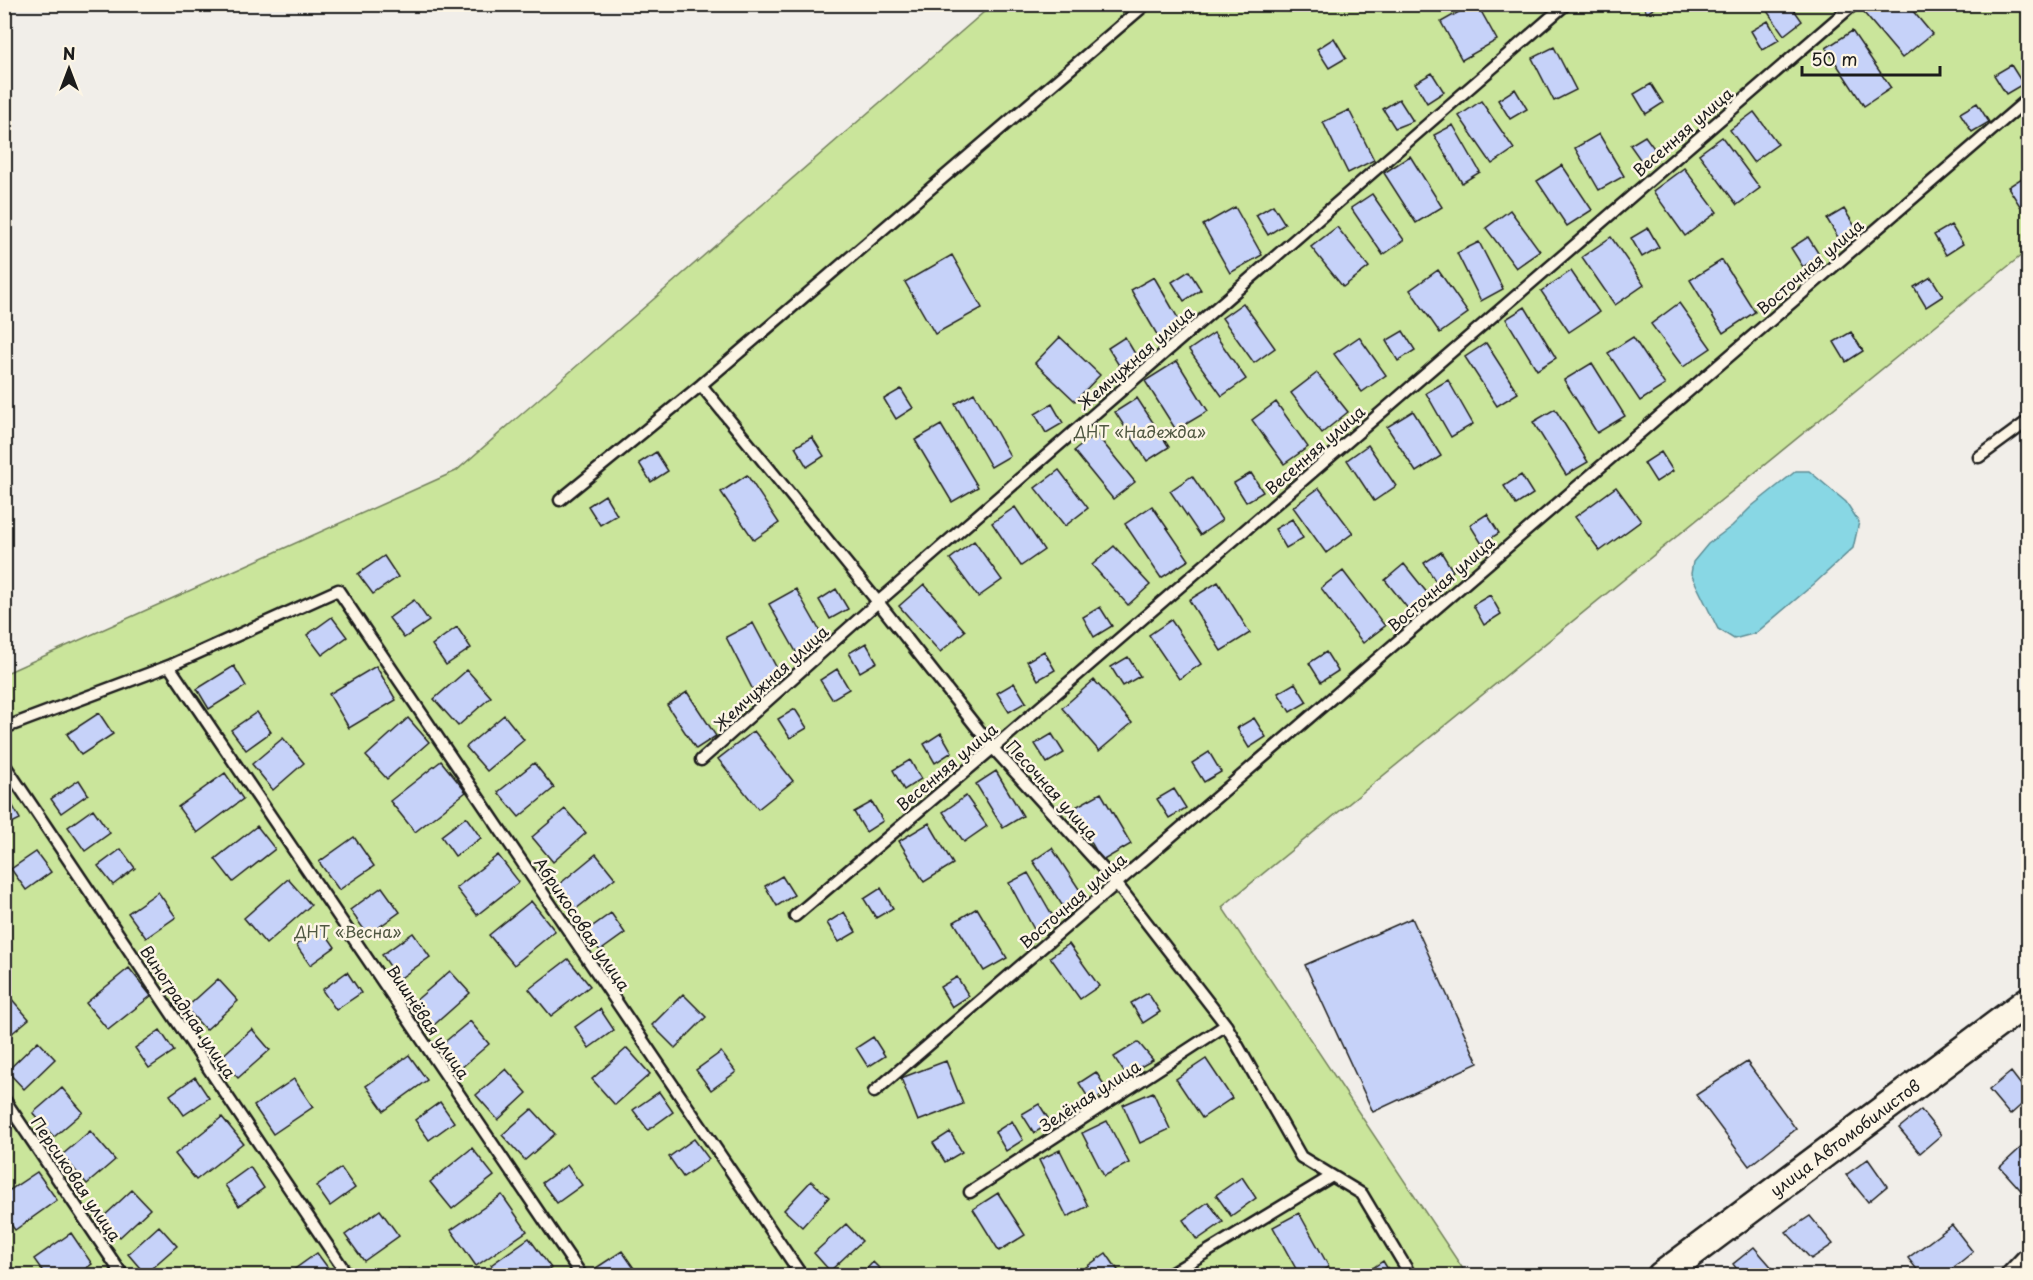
<svg xmlns="http://www.w3.org/2000/svg" width="2033" height="1280" font-family="'Playpen Sans',sans-serif">
	<rect width="100%" height="100%" fill="#f1eee9"/>
	<filter id="ink" filterUnits="userSpaceOnUse"><feTurbulence type="fractalNoise" baseFrequency=".0167" numOctaves="2"/><feDisplacementMap in="SourceGraphic" scale="12" xChannelSelector="R" yChannelSelector="G"/><feConvolveMatrix kernelMatrix="1 2 1 2 8 2 1 2 1" color-interpolation-filters="sRGB"/></filter>
	<g filter="url(#ink)">
		<!-- green -->
		<path fill="#cae59b" stroke="#73805c" stroke-width="1.5" d="M992,5H2028V250L1222,907L1467,1275H5L4,674L456,471Z"/>
		<!-- water -->
		<path fill="#88d7e4" stroke="#5d8c94" stroke-width="1.5" d="M1796,471H1809L1846,502L1859,522L1853,548L1814,584L1756,633L1734,639L1718,629L1691,574L1693,562L1708,544L1732,526L1752,506Z"/>
		<!-- building -->
		<path fill="#c6d2f9" stroke="#1c1c1c" stroke-width="1.5" d="M1473,4H1477L1497,40L1462,60L1441,22Z
			M1642,4H1661L1647,13Z
			M1762,4H1790L1802,21L1784,35Z
			M1875,4H1907L1932,34L1902,58L1864,13Z
			M1768,21L1779,40L1762,50L1751,31Z
			M1852,31L1891,88L1864,106L1826,48Z
			M1334,38L1346,58L1329,68L1317,49Z
			M1554,47L1576,90L1554,101L1532,58Z
			M2011,65L2023,84L2006,94L1994,75Z
			M1432,73L1444,92L1427,103L1415,83Z
			M1651,84L1663,103L1646,114L1634,94Z
			M1515,89L1527,109L1510,119L1498,100Z
			M1399,99L1413,121L1395,128L1383,109Z
			M1481,101L1514,149L1492,164L1459,116Z
			M1977,103L1989,122L1972,132L1960,113Z
			M1349,110L1374,160L1348,173L1323,122Z
			M1754,112L1778,144L1753,162L1730,130Z
			M1453,125L1480,172L1462,183L1434,135Z
			M1599,134L1624,176L1599,190L1575,148Z
			M1645,136L1656,151L1642,162L1630,145Z
			M1722,137L1760,188L1737,205L1699,154Z
			M1410,156L1442,207L1416,223L1384,173Z
			M1562,165L1592,210L1567,226L1537,181Z
			M1684,168L1717,212L1685,236L1653,191Z
			M2025,176L2028,182V201L2020,206L2008,187Z
			M1372,194L1404,240L1383,255L1351,208Z
			M1273,205L1285,224L1268,235L1256,215Z
			M1235,207L1262,255L1230,273L1203,225Z
			M1844,209L1856,228L1839,239L1827,219Z
			M1510,210L1540,251L1516,268L1486,228Z
			M1951,225L1963,244L1946,255L1934,235Z
			M1337,227L1369,267L1343,287L1311,247Z
			M1648,228L1659,247L1642,257L1631,238Z
			M1611,237L1644,285L1615,305L1582,257Z
			M1808,237L1820,256L1803,267L1791,248Z
			M1479,242L1503,289L1481,301L1457,253Z
			M952,255L982,308L935,334L905,282Z
			M1722,260L1755,312L1723,333L1690,280Z
			M1438,270L1468,313L1440,333L1410,290Z
			M1189,271L1201,290L1184,301L1172,282Z
			M1571,271L1599,312L1569,332L1541,291Z
			M1154,277L1182,325L1159,338L1131,290Z
			M1931,277L1943,296L1926,307L1914,287Z
			M1243,303L1275,348L1254,363L1222,318Z
			M1679,303L1711,348L1683,367L1651,324Z
			M1525,307L1556,358L1537,370L1506,319Z
			M1403,331L1415,350L1398,361L1386,341Z
			M1851,332L1863,351L1846,362L1834,342Z
			M1214,333L1246,379L1222,396L1189,350Z
			M1060,337L1100,375L1075,401L1035,363Z
			M1125,337L1137,357L1120,367L1108,348Z
			M1359,337L1386,375L1362,392L1334,354Z
			M1633,337L1665,385L1640,401L1608,353Z
			M1486,343L1518,393L1497,406L1465,357Z
			M1177,361L1208,411L1176,430L1145,381Z
			M1592,363L1625,416L1597,433L1564,380Z
			M1317,373L1348,412L1322,433L1291,393Z
			M1448,380L1473,424L1451,437L1426,393Z
			M901,389L913,408L896,419L884,399Z
			M974,393L1010,456L991,467L955,404Z
			M1137,398L1169,447L1147,461L1115,412Z
			M1276,402L1308,447L1284,464L1252,420Z
			M1052,404L1063,423L1046,433L1035,414Z
			M1555,409L1588,462L1566,475L1533,422Z
			M1413,411L1441,456L1416,472L1387,427Z
			M941,425L978,487L952,502L915,440Z
			M1096,434L1135,482L1113,499L1074,451Z
			M812,437L824,456L807,467L795,447Z
			M1368,445L1396,486L1374,501L1347,460Z
			M656,452L668,471L651,482L639,463Z
			M1661,452L1673,471L1656,482L1644,463Z
			M1059,470L1088,508L1065,526L1035,488Z
			M1251,473L1263,492L1246,502L1234,483Z
			M747,475L779,523L754,540L721,492Z
			M1521,475L1533,494L1516,505L1504,486Z
			M1192,476L1222,520L1200,535L1170,491Z
			M1616,487L1641,521L1600,551L1575,517Z
			M1319,488L1353,533L1326,553L1293,507Z
			M605,495L617,515L600,525L588,506Z
			M1152,506L1189,560L1161,578L1125,524Z
			M1015,507L1044,550L1021,566L992,523Z
			M1487,514L1499,533L1482,544L1470,525Z
			M1292,519L1303,538L1286,548L1275,529Z
			M974,541L1002,580L978,597L950,559Z
			M1114,546L1150,585L1128,605L1092,565Z
			M1441,552L1453,571L1436,582L1424,563Z
			M384,556L398,577L373,594L358,574Z
			M1404,564L1428,594L1409,610L1385,580Z
			M1343,571L1385,626L1363,643L1321,588Z
			M1218,582L1250,633L1221,651L1189,600Z
			M924,584L965,631L940,652L899,606Z
			M796,589L826,642L799,657L769,604Z
			M836,589L848,609L830,619L819,600Z
			M1490,595L1501,614L1484,625L1473,605Z
			M414,600L429,621L404,638L389,618Z
			M1100,607L1112,626L1094,637L1083,617Z
			M332,617L347,637L322,655L307,635Z
			M1171,620L1201,664L1179,679L1149,635Z
			M753,623L782,678L754,692L726,637Z
			M457,627L471,648L446,665L432,645Z
			M866,643L877,662L860,672L849,653Z
			M1044,651L1055,670L1038,680L1027,661Z
			M1326,652L1338,671L1321,682L1309,663Z
			M1128,657L1140,676L1123,686L1111,667Z
			M234,666L246,686L209,709L197,689Z
			M376,666L396,700L349,728L329,694Z
			M837,669L849,689L832,699L820,680Z
			M467,670L491,697L458,726L434,699Z
			M1094,680L1132,723L1099,751L1062,708Z
			M1014,683L1026,702L1009,712L997,693Z
			M1295,683L1307,702L1290,712L1278,693Z
			M687,692L716,736L696,749L667,705Z
			M795,709L807,728L790,738L778,719Z
			M257,712L271,732L246,750L231,730Z
			M99,713L113,734L81,755L67,734Z
			M504,715L524,740L487,771L466,747Z
			M408,718L429,742L387,779L366,756Z
			M1254,718L1266,737L1249,748L1237,728Z
			M754,731L793,781L758,809L718,759Z
			M941,733L952,752L935,763L924,744Z
			M1052,734L1064,753L1047,763L1035,744Z
			M283,738L304,763L273,790L252,764Z
			M1209,752L1221,772L1204,782L1192,763Z
			M910,760L921,779L904,790L893,770Z
			M441,761L466,792L415,832L390,801Z
			M534,763L554,788L519,817L498,792Z
			M996,771L1023,816L1003,828L976,784Z
			M225,773L243,799L197,833L178,807Z
			M79,780L88,794L61,813L51,799Z
			M1174,789L1186,808L1169,818L1157,799Z
			M1101,793L1131,844L1102,861L1072,809Z
			M966,796L987,826L964,842L943,812Z
			M9,799L20,819L4,827V802Z
			M872,802L883,821L866,832L854,812Z
			M93,809L110,833L85,851L68,827Z
			M565,809L586,833L553,862L532,837Z
			M466,817L481,838L455,856L441,836Z
			M929,823L953,864L924,882L899,841Z
			M257,826L275,849L233,882L215,859Z
			M354,837L374,866L339,890L319,862Z
			M1052,848L1083,895L1064,908L1033,861Z
			M121,849L135,868L113,885L98,866Z
			M36,852L51,872L26,890L11,869Z
			M596,854L615,878L576,909L557,886Z
			M498,855L519,882L477,915L456,888Z
			M1028,873L1055,920L1035,931L1009,883Z
			M782,876L794,895L777,906L765,886Z
			M288,879L311,905L266,944L244,918Z
			M382,887L400,912L368,935L350,910Z
			M881,888L893,908L876,918L864,899Z
			M158,892L176,917L146,938L128,913Z
			M531,901L555,931L514,965L489,935Z
			M977,908L1007,958L984,971L954,922Z
			M844,912L856,932L839,942L827,923Z
			M611,913L625,933L600,951L586,931Z
			M1412,918L1478,1063L1373,1112L1305,965Z
			M321,927L335,947L310,965L296,945Z
			M413,933L430,957L399,979L382,955Z
			M1069,944L1099,986L1080,999L1050,957Z
			M568,959L590,986L551,1016L529,989Z
			M129,968L151,996L108,1030L86,1003Z
			M450,971L470,993L434,1025L414,1002Z
			M347,972L361,993L336,1010L322,990Z
			M957,977L969,996L952,1007L940,987Z
			M218,979L238,1001L206,1030L186,1008Z
			M1148,993L1160,1012L1143,1023L1131,1003Z
			M683,994L706,1017L675,1048L652,1025Z
			M9,996L29,1019L4,1040V1000Z
			M600,1009L614,1030L589,1048L575,1027Z
			M470,1021L489,1044L461,1068L441,1045Z
			M252,1029L270,1050L238,1078L220,1058Z
			M160,1030L174,1051L149,1068L135,1048Z
			M873,1037L885,1056L868,1067L856,1048Z
			M38,1041L55,1059L24,1089L7,1071Z
			M1138,1042L1153,1060L1126,1075L1114,1057Z
			M627,1048L650,1074L615,1105L592,1079Z
			M721,1052L736,1072L711,1090L696,1070Z
			M409,1055L427,1080L384,1111L366,1086Z
			M1206,1059L1232,1098L1202,1118L1176,1079Z
			M946,1061L963,1104L918,1121L901,1078Z
			M1747,1062L1796,1129L1749,1166L1696,1095Z
			M506,1069L527,1093L498,1120L476,1095Z
			M1096,1072L1108,1091L1091,1102L1079,1083Z
			M2011,1072L2028,1094V1099L2010,1115L1989,1090Z
			M195,1077L209,1098L184,1115L170,1095Z
			M294,1079L313,1107L273,1134L254,1106Z
			M62,1088L83,1112L54,1137L33,1113Z
			M659,1092L673,1112L648,1130L633,1110Z
			M1153,1092L1170,1129L1140,1143L1123,1105Z
			M440,1102L454,1122L429,1140L415,1120Z
			M1039,1104L1051,1123L1034,1133L1022,1114Z
			M532,1109L555,1134L525,1160L502,1135Z
			M1921,1110L1941,1135L1920,1153L1899,1128Z
			M222,1117L243,1143L196,1180L175,1154Z
			M1012,1121L1023,1140L1006,1151L995,1132Z
			M1107,1121L1129,1163L1104,1176L1082,1133Z
			M90,1131L115,1160L87,1184L62,1155Z
			M950,1132L962,1152L945,1162L933,1143Z
			M694,1139L709,1159L683,1177L669,1157Z
			M2028,1141V1198L2000,1167Z
			M472,1148L494,1176L452,1209L430,1182Z
			M1060,1150L1088,1206L1067,1217L1039,1160Z
			M1868,1159L1887,1186L1868,1202L1846,1175Z
			M567,1165L582,1185L557,1203L542,1183Z
			M250,1167L264,1188L239,1206L225,1185Z
			M341,1168L355,1188L330,1206L316,1186Z
			M37,1172L57,1200L15,1230L4,1215V1194Z
			M1242,1177L1256,1198L1231,1216L1216,1195Z
			M811,1181L829,1197L802,1227L784,1210Z
			M132,1190L150,1209L120,1237L102,1218Z
			M998,1193L1025,1235L999,1251L973,1209Z
			M502,1195L527,1231L476,1266L451,1230Z
			M1208,1202L1223,1222L1197,1240L1183,1220Z
			M380,1210L399,1236L364,1261L345,1235Z
			M1299,1213L1329,1267L1312,1276H1300L1273,1227Z
			M1810,1216L1833,1244L1811,1259L1786,1232Z
			M846,1224L862,1241L830,1271L814,1253Z
			M1952,1225L1973,1252L1943,1276H1922L1908,1258Z
			M159,1226L177,1246L145,1274L128,1254Z
			M71,1233L92,1264L75,1276H46L34,1259Z
			M529,1238L551,1268L541,1276H498L491,1265Z
			M1754,1247L1775,1271L1770,1276H1742L1733,1264Z
			M622,1251L636,1271L629,1276H601L596,1268Z
			M317,1253L334,1276H285Z
			M1106,1253L1122,1276H1086L1082,1270Z
			M1383,1261L1392,1276H1361Z
			M873,1262L887,1276H860Z
			M409,1269L414,1276H400Z"/>
		<g fill="none" stroke-linecap="round" stroke-linejoin="round">
			<defs>
				<path id="service" d="M701,385L878,602L993,748L1116,883L1226,1025L1301,1157L1362,1194L1411,1276
					M1979,457L2028,421
					M560,500L701,385L1146,4
					M169,666L582,1276
					M4,728L169,666L338,590L802,1276
					M701,760L878,602L1566,4
					M4,764L348,1276
					M795,916L993,748L1854,4
					M874,1092L2028,99
					M4,1099L123,1276
					M970,1192L1226,1025
					M1167,1276L1332,1176"/>
				<path id="minor" d="M2012,1276L2028,1259"/>
				<g id="tertiary">
					<path id="s1" d="M1661,1276L2028,1001"/>
				</g>
			</defs>
			<!-- service casing -->
			<use href="#service" stroke="#1c1c1c" stroke-width="15"/>
			<!-- minor casing -->
			<use href="#minor" stroke="#1c1c1c" stroke-width="26"/>
			<!-- tertiary casing -->
			<use href="#tertiary" stroke="#1c1c1c" stroke-width="32"/>
			<!-- service -->
			<use href="#service" stroke="#fcf5e5" stroke-width="10"/>
			<!-- minor -->
			<use href="#minor" stroke="#fcf5e5" stroke-width="21"/>
			<!-- tertiary -->
			<use href="#tertiary" stroke="#fcf5e5" stroke-width="27"/>
		</g>
	</g>
	<g text-anchor="middle" stroke-width="5" stroke-linejoin="round" paint-order="stroke">
		<!-- street labels -->
		<g font-size="16" fill="#1c1c1c" stroke="#fcf5e5">
			<text transform="translate(1683 132) rotate(-41)" y="6">Весенняя улица</text>
			<text transform="translate(1810 267) rotate(-41)" y="6">Восточная улица</text>
			<text transform="translate(1136 358) rotate(-41)" y="6">Жемчужная улица</text>
			<text transform="translate(1315 450) rotate(-41)" y="6">Весенняя улица</text>
			<text transform="translate(1441 584) rotate(-41)" y="6">Восточная улица</text>
			<text transform="translate(771 678) rotate(-42)" y="6">Жемчужная улица</text>
			<text transform="translate(947 767) rotate(-40)" y="6">Весенняя улица</text>
			<text transform="translate(1052 790) rotate(48)" y="6">Песочная улица</text>
			<text transform="translate(1073 901) rotate(-41)" y="6">Восточная улица</text>
			<text transform="translate(582 924) rotate(56)" y="6">Абрикосовая улица</text>
			<text transform="translate(188 1012) rotate(56)" y="6">Виноградная улица</text>
			<text transform="translate(428 1022) rotate(56)" y="6">Вишнёвая улица</text>
			<text transform="translate(1090 1096) rotate(-33)" y="6">Зелёная улица</text>
			<text dy="6" stroke="none"><textPath href="#s1" startOffset="230">улица Автомобилистов</textPath></text>
			<text transform="translate(76 1179) rotate(56)" y="6">Персиковая улица</text>
		</g>
		<!-- park labels -->
		<g font-size="16" fill="#505842" stroke="#fcf5e5">
			<text x="1140" y="438">ДНТ «Надежда»</text>
			<text x="348" y="938">ДНТ «Весна»</text>
		</g>
	</g>
	<!-- margin -->
	<rect width="2033" height="1280" fill="none" stroke="#fcf5e5" stroke-width="24"/>
	<rect x="12" y="12" width="2009" height="1256" fill="none" stroke="#1c1c1c" stroke-width="2" filter="url(#ink)"/>
	<!-- north arrow -->
	<g transform="translate(69 69)" stroke="#fcf5e5" stroke-width="4.5" paint-order="stroke">
	<path d="M0-4.5L10 22L0 15L-10 22Z" fill="#1c1c1c"/>
	<text y="-9" font-size="16" font-weight="bold" text-anchor="middle" fill="#1c1c1c">N</text>
	</g>
	<!-- scale -->
	<path d="M1802 66v9h138v-9" fill="none" stroke="#1c1c1c" stroke-width="3"/>
	<text x="1811" y="66" font-size="18" fill="#1c1c1c" stroke="#fcf5e5" stroke-width="4.5" paint-order="stroke">50 m</text>
</svg>
